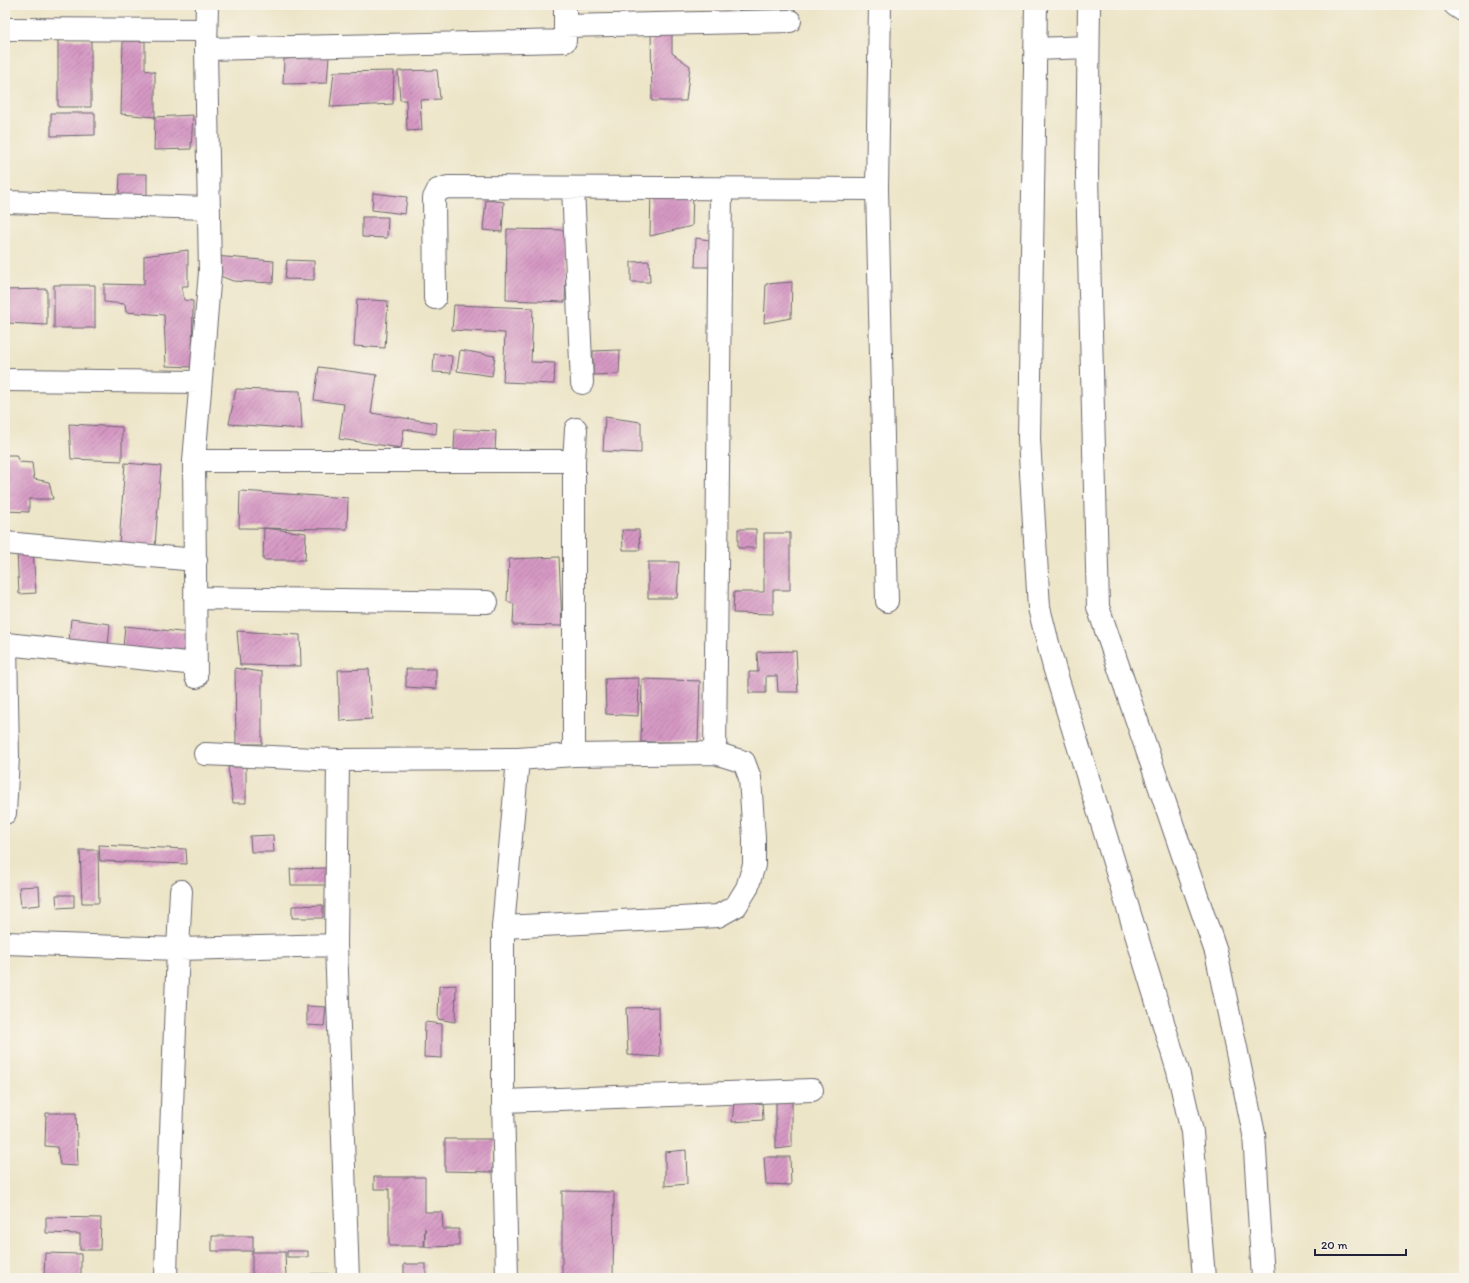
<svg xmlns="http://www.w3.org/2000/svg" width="1469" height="1283" font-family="Itim,sans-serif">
	<defs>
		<pattern id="building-hatch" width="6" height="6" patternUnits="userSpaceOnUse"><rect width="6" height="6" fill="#d699c4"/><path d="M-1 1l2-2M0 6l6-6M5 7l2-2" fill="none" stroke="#ad7ca0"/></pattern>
	</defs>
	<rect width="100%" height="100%" fill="#f7f3e8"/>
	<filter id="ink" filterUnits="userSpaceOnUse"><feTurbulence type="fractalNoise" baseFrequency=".025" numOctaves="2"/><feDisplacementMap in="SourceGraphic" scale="8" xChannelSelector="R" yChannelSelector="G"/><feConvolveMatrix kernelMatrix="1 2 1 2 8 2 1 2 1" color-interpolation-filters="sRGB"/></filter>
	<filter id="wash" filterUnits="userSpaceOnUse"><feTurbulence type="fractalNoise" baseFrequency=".012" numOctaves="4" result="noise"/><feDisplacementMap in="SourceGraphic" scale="16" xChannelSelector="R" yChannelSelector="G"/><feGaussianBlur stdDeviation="0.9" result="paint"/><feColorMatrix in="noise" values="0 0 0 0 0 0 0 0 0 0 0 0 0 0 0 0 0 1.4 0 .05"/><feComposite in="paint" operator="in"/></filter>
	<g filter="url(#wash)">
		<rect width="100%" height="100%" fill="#ede5c8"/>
		<g id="blocks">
			<!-- building -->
			<path fill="url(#building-hatch)" d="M672,27V53L690,66L686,101H652L651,28Z
				M58,40H91V107H58Z
				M123,41H145V70L155,72V117L193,115L191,149L154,150L155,117L121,114Z
				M329,56L327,83L283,84L284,59Z
				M437,70L440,99L420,100L422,130L407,131L406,100H400L398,71Z
				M394,71L393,104L330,107L334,72Z
				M51,113H95V135L51,136Z
				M120,174H147V196L119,197Z
				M651,192L693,193L692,226L650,236Z
				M373,193L407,197L405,214L372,210Z
				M486,200L504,202L502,232L483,230Z
				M362,217H388L387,238L362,237Z
				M507,229L567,230L565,302L506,300Z
				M696,238L709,240L711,267H695Z
				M188,250V286H181L184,300L193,301L192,367L166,366L164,315L126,312L125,304L104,302V284L144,285V256Z
				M214,256L274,261L273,283L233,281L210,272Z
				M287,260L314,261V280L285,279Z
				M649,261L650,282H631V262Z
				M792,282L791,318L764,323L766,284Z
				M54,285H95V328H54Z
				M47,289V325L5,323V290Z
				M357,299L388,301L385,348L354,346Z
				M454,305L533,308L531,362L555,363L554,384L503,382L505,333L452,330Z
				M460,350L495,356L492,376L457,371Z
				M620,350L619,374L593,375V351Z
				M434,354L452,356L451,373L433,372Z
				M319,367L377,375L371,413L437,423L436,434L404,429L401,448L339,439L344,404L314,400Z
				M236,389L300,391L302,429L229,424Z
				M605,417L641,422V453L603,451Z
				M69,424L122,427V461L71,459Z
				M455,429L496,431L495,452L454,450Z
				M5,455H16L19,462L32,463L34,479L49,482L53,499H29V512L5,511Z
				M125,463L161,466L155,546L119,544Z
				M240,491L348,498L347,529L239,528Z
				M264,528L306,533L305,560H263Z
				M738,529H756V548H738Z
				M622,530H639L640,550H623Z
				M764,533H790V590H773V614L733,613L734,592H764Z
				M33,551L36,593L19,594L17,552Z
				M559,557L562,626L513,625L514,604L507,601L509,559Z
				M648,562H679L677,598H648Z
				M71,619L110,624L108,646L69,641Z
				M125,626L190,633L188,656L123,648Z
				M237,631L300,635L301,666L240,665Z
				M796,651L798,692H778L777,676H766V693H749V672H758L757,652Z
				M235,668L262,672V744H236Z
				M369,669L372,719L340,721L338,670Z
				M406,669H436V689L406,687Z
				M639,678L638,716L606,714L605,679Z
				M642,679L700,681L698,742H641Z
				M228,767H246V803H233Z
				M273,835L274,852H251L250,836Z
				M99,845L186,849L187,864L100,861Z
				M80,850H98L99,903H82Z
				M326,868L327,885H291L290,869Z
				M39,886L40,905L21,907L19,887Z
				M56,895H74V907L57,908Z
				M323,905V918H292V906Z
				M456,985L455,1022L438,1019L439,986Z
				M307,1006L326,1007L324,1026L307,1025Z
				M659,1007L660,1057L628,1055L626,1008Z
				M425,1022L442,1024V1058L424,1057Z
				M762,1100L763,1120L732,1122L734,1102Z
				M792,1100V1147L776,1149V1102Z
				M46,1113H76L78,1166L60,1165L57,1147L45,1146Z
				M445,1139H493V1172L445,1171Z
				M686,1150L687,1184L665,1186V1152Z
				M764,1157H790L791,1185L766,1184Z
				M374,1177H425V1212H442L443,1229H459V1246L425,1247V1228L424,1246H389V1189H374Z
				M562,1191L614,1192L613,1278H562Z
				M46,1217L101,1218L100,1250H80V1234L46,1233Z
				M212,1236H253V1251H212Z
				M287,1251H308V1257H287Z
				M252,1252H285L286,1278H252Z
				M45,1253L81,1254V1278H44Z
				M404,1264H426V1278H404Z
				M311,1274H329V1278H311Z"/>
		</g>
	</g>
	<g filter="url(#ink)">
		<use href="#blocks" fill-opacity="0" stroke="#69666c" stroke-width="1"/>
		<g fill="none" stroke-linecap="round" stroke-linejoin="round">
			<defs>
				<path id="minor" d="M880,5L877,189L887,601
					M1036,5L1029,439L1039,608L1054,667L1178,1071L1192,1132L1204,1278
					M1089,5L1087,175L1098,607L1216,952L1254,1134L1263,1278
					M565,26L790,21
					M5,29L206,30
					M206,49L565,41V5
					M1035,49L1088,47
					M573,188L582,383
					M5,202L209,208
					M435,298L434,198L438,190L448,187L877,189
					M5,380L200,382
					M194,461H574
					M5,543L196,560
					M195,598L487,602
					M196,677L194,461L210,272L206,49L207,5
					M715,753L721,189
					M205,754L338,760L518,759L574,755L715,753L744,762L750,778L754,838V865L747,888L736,906L718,916L503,927
					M574,755V461L576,429
					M338,760L336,945L348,1278
					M5,813L8,757L6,644L196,664
					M5,943L178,949L336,945
					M503,1101L812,1090
					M166,1278L167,1238L178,949L181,891
					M507,1278L503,1101V927L518,759"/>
				<path id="major" d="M1455,5L1464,11"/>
			</defs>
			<!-- minor casing -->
			<use href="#minor" stroke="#69666c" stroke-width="24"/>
			<!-- major casing -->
			<use href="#major" stroke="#69666c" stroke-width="24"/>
			<!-- minor -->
			<use href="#minor" stroke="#fff" stroke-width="22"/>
			<!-- major -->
			<use href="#major" stroke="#fff" stroke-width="22"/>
		</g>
	</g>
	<!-- margin -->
	<rect width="1469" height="1283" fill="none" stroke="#f7f3e8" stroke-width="20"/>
	<!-- scale -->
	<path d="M1315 1249v6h91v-6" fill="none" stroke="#22223b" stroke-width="2"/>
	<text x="1321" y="1249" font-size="12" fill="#22223b" stroke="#f7f3e8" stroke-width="3" paint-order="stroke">20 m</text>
</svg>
